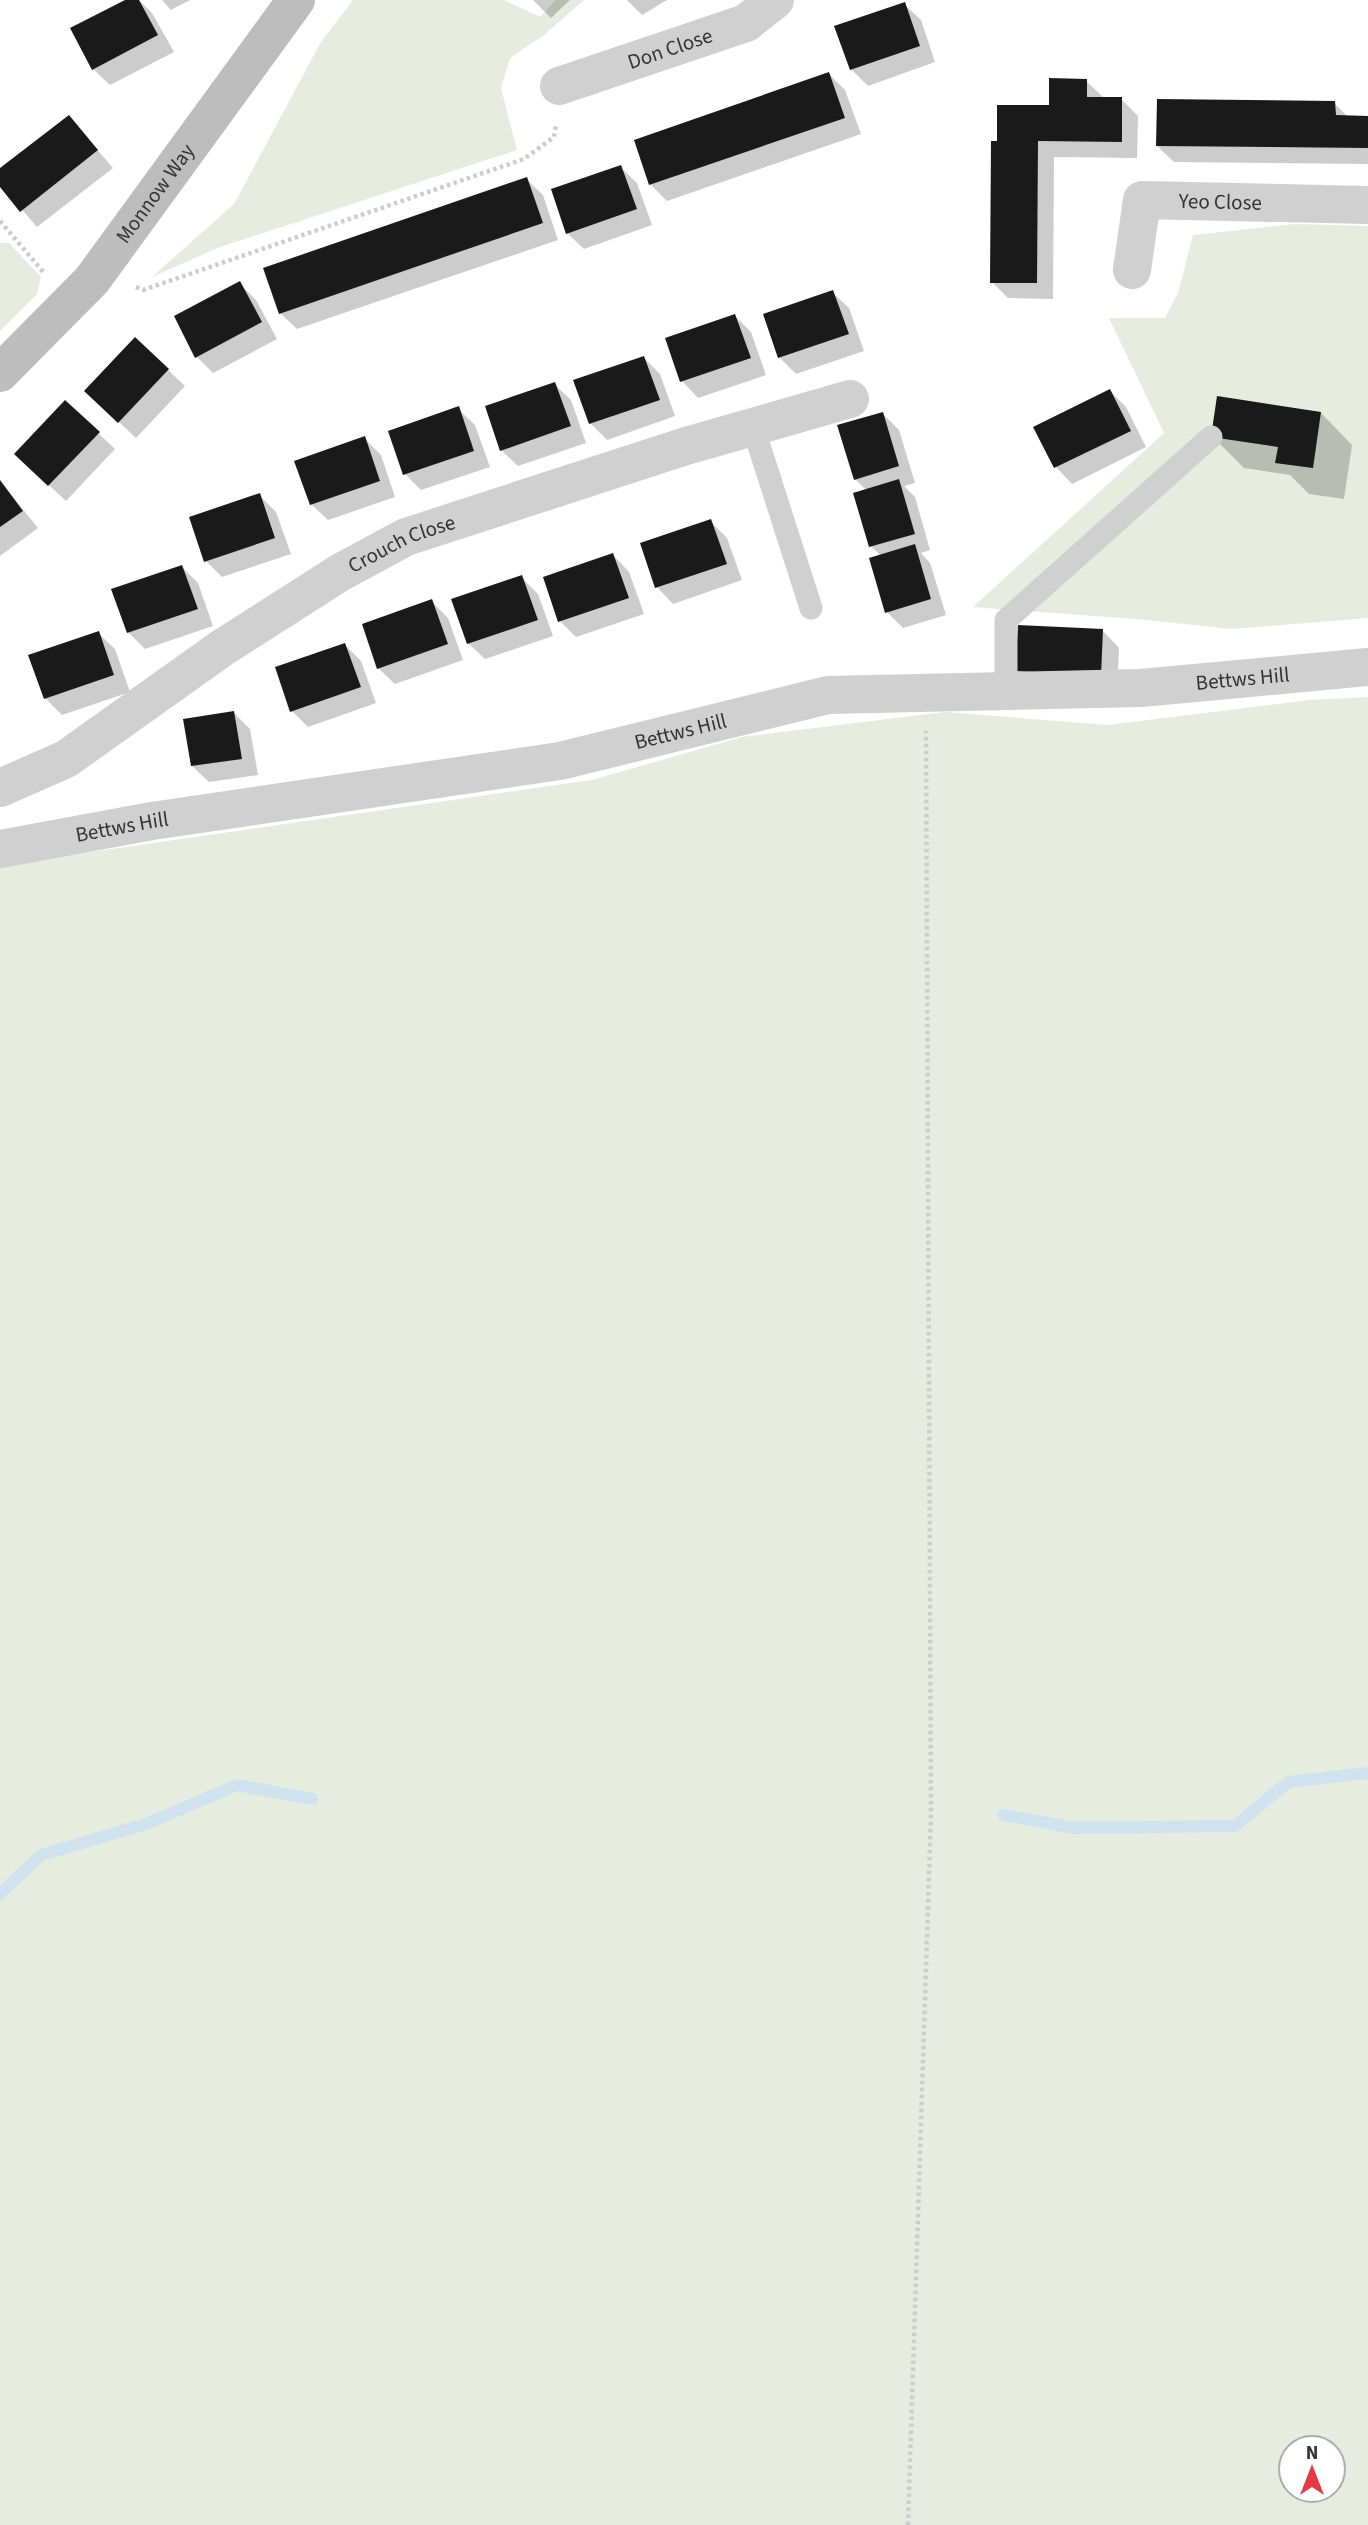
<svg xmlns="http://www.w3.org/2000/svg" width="1368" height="2525" font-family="'Source Sans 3',sans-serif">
	<rect width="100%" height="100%" fill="#fff"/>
	<!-- green -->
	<path fill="#e6ecdf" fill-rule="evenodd" d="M353,0H504L540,17L556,0H584L544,35L510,58L501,88L517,150L220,247L152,277L234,204L321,42Z
		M1295,224L1368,226V618L1232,629L1137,619L973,607L1164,433L1109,318H1165L1178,293L1193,235Z
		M0,243H9L41,277L37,294L0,331Z
		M1368,697V2525H0V865L592,780L742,737L945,712L1107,725L1310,700ZM1291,2448H1333V2490H1291Z"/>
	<!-- shadow -->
	<path fill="#0003" d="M129,0H139L152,13L174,52L110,85L93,69Z
		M162,0H190L171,10Z
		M533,0H570L551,18Z
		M627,0H667L642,15Z
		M904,4L921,20L935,62L868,86L851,69Z
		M829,74L845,90L861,134L667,201L651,185L636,141Z
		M1086,81L1103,97L1121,99L1138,116L1137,158L1054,157L1053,299L1008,298L992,282L998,143Z
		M1334,103L1348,117H1368V164L1174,162L1157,146Z
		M69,117L113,168L37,227L0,184V170Z
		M620,167L637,183L652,225L584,249L567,233Z
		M526,179L543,195L558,240L297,329L280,313Z
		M239,283L256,300L277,339L213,373L197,357Z
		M832,292L849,308L864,351L796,374L779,357Z
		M735,316L751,332L766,375L698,398L682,381Z
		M135,339L185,386L136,438L103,407Z
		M644,358L660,374L675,416L607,440L590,423Z
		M554,384L571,400L586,443L518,466L501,450Z
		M1110,391L1126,407L1146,447L1072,484L1056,467L1036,428Z
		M458,409L475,425L490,467L421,490L405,474Z
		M1321,413L1352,445L1344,499L1309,494L1290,475L1244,468L1213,437Z
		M883,414L899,430L915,483L904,486L915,497L930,550L921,553L930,563L946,615L903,628L887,612L881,556L871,546L866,490L855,479Z
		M98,433L115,449L66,501L33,470Z
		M364,438L381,455L395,497L328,520L311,504Z
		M0,481L38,528L0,556Z
		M259,495L276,512L291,554L222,577L206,561Z
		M710,521L727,538L742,580L673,604L657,587L643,545Z
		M613,555L629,572L644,614L576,637L560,621Z
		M182,567L198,583L213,626L145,649L128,632Z
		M521,577L538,594L553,636L485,659L468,643Z
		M432,602L448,618L463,660L395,684L378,668Z
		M1103,631L1119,648L1117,691L1034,687L1017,671Z
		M98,633L115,649L130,692L62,715L45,698Z
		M345,645L361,661L376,703L308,727L292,711Z
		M234,713L250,729L258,775L209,782L192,766Z"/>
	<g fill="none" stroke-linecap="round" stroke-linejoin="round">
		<!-- stream -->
		<path stroke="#cfe2ee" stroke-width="12" d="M1004,1815L1074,1828L1235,1826L1288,1782L1368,1773
			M0,1894L41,1855L146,1824L237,1785L312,1799"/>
	</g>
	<!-- building -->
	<path fill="#1a1a1a" d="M125,0H139L158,35L92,70L70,28Z
		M905,2L920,46L850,70L834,26Z
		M829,72L845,118L649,185L634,140Z
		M1049,78L1087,79V97H1122V142L1038,141L1037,283H990L991,141H997V105H1049Z
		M1157,99L1335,101L1336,115L1368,116V148L1156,146Z
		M69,115L98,150L20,212L0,187V168Z
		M621,165L637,209L566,234L551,189Z
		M527,177L543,223L279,314L263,268Z
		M240,281L262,322L195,358L174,316Z
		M833,290L849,334L778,358L763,314Z
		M735,314L751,358L680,382L665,338Z
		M135,337L169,369L118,423L84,391Z
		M644,356L660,400L589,424L573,380Z
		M555,382L571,426L500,451L485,406Z
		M1110,389L1131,431L1054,468L1033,427Z
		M1217,396L1321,412L1313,468L1275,463L1278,447L1211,437Z
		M65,400L100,432L48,486L14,454Z
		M459,406L474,451L403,475L388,431Z
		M883,412L899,466L854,480L837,425Z
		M365,436L380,481L310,505L294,461Z
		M899,479L915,534L869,547L853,493Z
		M0,480L23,511L0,527Z
		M260,493L275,538L204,562L189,517Z
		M711,519L727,564L655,588L640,543Z
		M915,544L931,599L885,613L869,558Z
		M613,553L629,598L558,622L543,577Z
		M182,565L198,609L127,633L111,589Z
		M522,575L538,620L467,644L451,599Z
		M432,599L448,644L377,669L362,624Z
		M1018,625L1103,629L1101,676L1015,671Z
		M99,631L114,675L44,699L28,655Z
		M345,643L361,687L290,712L275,667Z
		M234,711L242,759L191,766L183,719Z"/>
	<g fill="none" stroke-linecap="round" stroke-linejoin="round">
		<!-- path -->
		<path stroke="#cdcdcd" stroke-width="4.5" stroke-dasharray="3.5 3.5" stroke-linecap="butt" d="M0,221L45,274
			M136,287L143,290L524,159L554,137L556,125
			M908,2525L931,1813L926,731"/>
		<!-- lane -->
		<path stroke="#d0d0d0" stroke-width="23" d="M753,427L811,608
			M1006,691V620L1211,437"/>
		<!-- street -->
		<g stroke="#d0d0d0" stroke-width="38">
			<path id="s1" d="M559,86L746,23L775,0"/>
			<path id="s2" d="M1132,270L1142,200L1368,205"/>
			<path id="s3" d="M0,788L66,759L222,648L341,572L406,537L686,446L850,399"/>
			<path id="s4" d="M0,849L152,821L560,761L828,695L1141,688L1368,667"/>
		</g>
		<!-- secondary -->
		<path stroke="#bdbdbd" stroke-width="38" id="s5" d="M0,373L92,280L296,0"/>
	</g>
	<g text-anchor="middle" stroke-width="7" stroke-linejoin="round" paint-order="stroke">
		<!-- street labels -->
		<g font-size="21" fill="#333" stroke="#fff">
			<text dy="7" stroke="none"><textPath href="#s1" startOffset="117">Don Close</textPath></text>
			<text dy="7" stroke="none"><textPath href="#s5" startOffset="238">Monnow Way</textPath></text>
			<text dy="7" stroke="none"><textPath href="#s2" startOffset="149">Yeo Close</textPath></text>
			<text dy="7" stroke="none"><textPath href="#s3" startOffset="472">Crouch Close</textPath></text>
			<text dy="7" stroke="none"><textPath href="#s4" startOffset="1258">Bettws Hill</textPath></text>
			<text dy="7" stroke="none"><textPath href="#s4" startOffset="691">Bettws Hill</textPath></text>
			<text dy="7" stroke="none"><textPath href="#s4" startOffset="124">Bettws Hill</textPath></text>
		</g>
	</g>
	<!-- north arrow -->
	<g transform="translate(1312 2469)"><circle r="33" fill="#ffffff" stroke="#adadad" stroke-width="2"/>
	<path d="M0-5L12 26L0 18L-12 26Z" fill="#e63946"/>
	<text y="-10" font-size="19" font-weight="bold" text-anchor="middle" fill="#333333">N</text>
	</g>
</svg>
